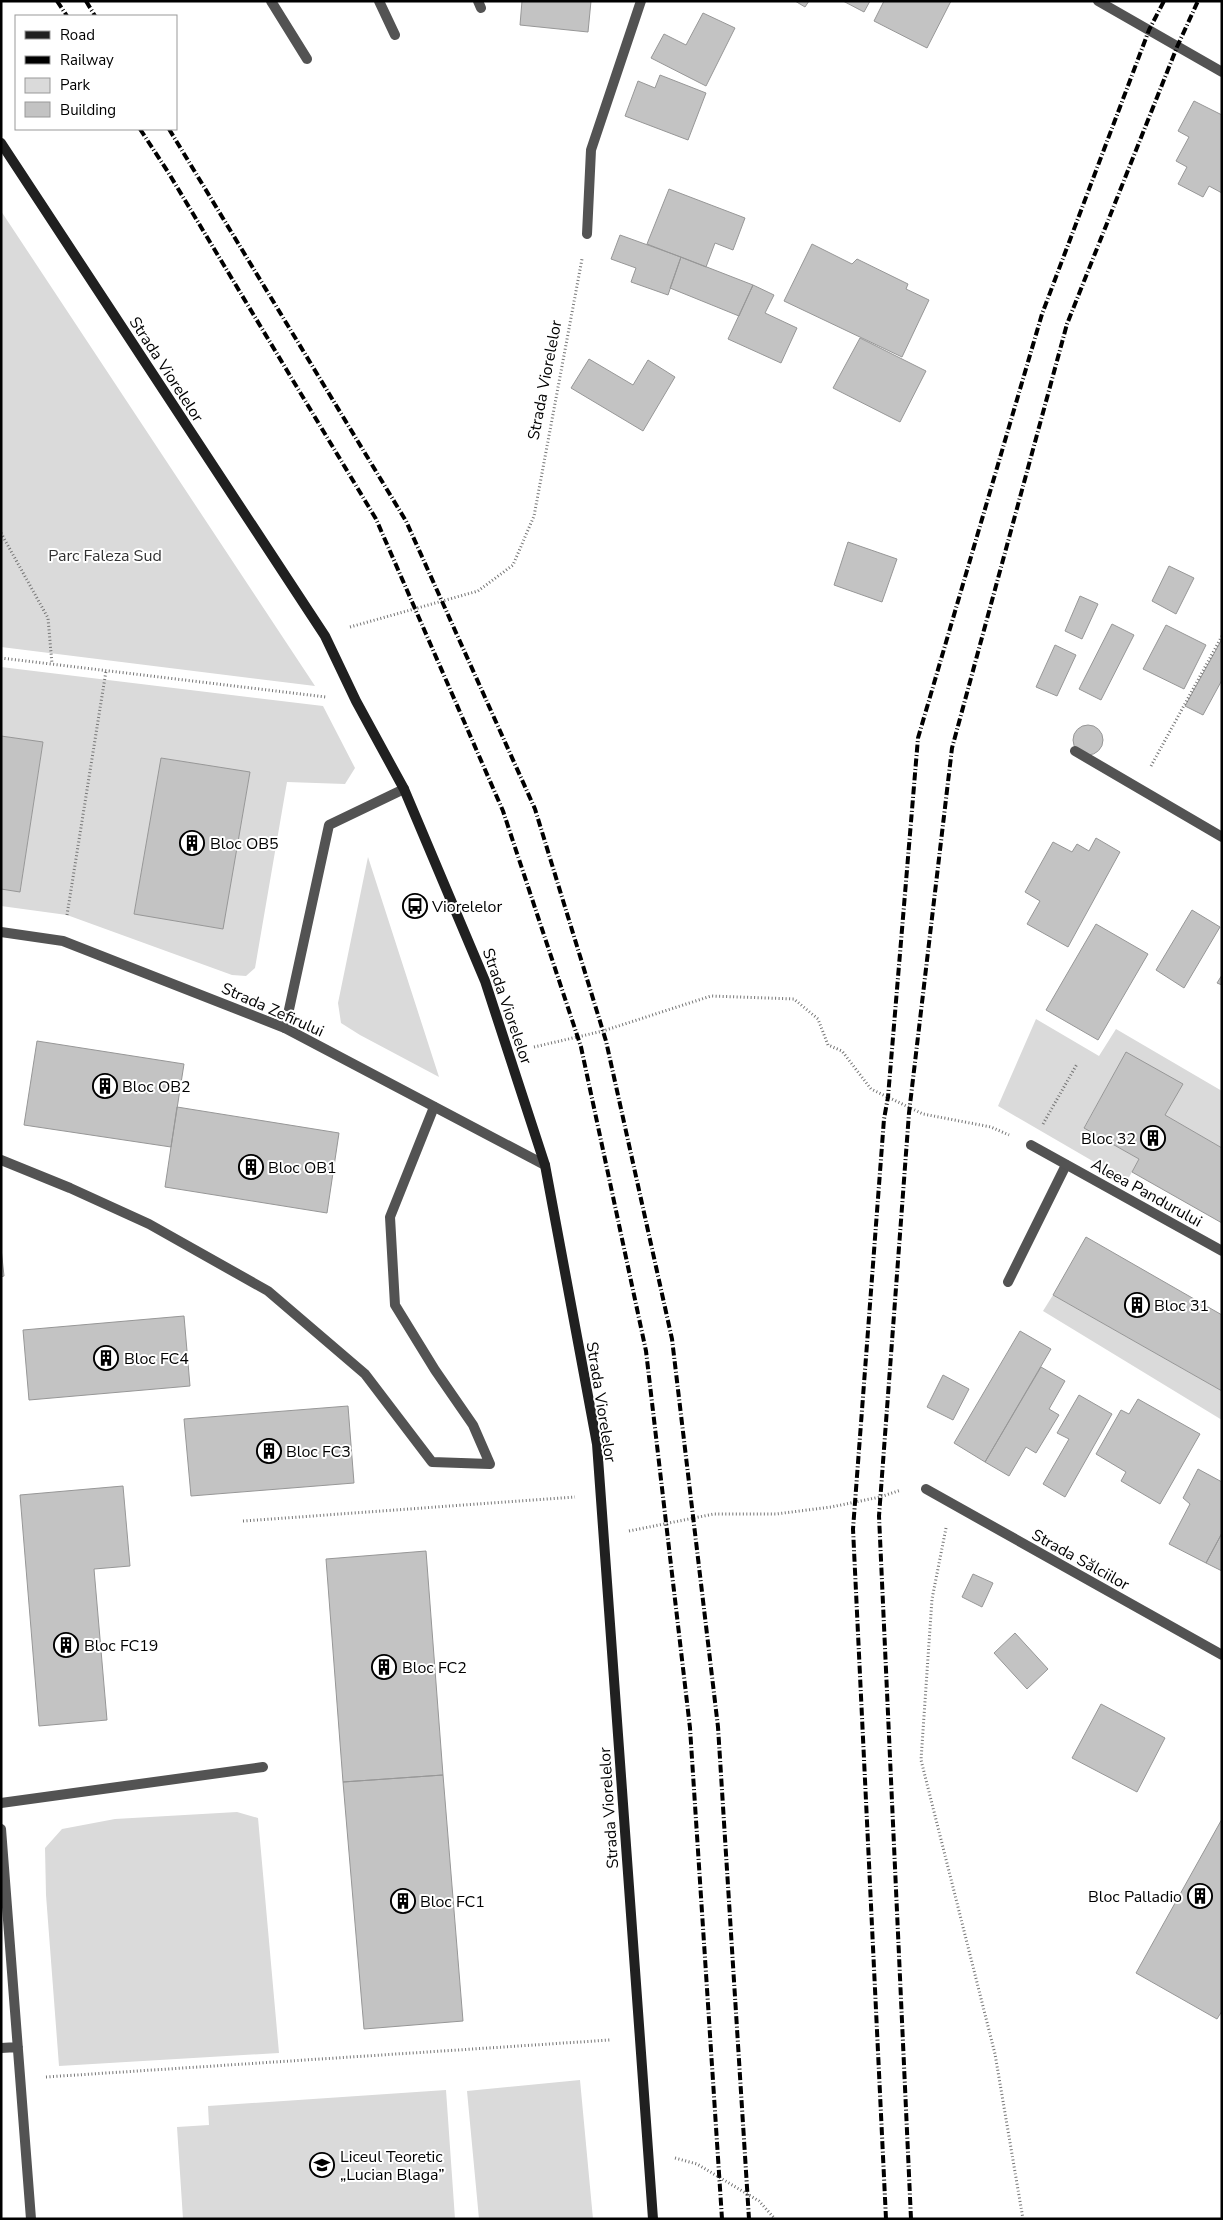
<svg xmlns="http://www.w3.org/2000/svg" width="1223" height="2220" font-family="'Nunito Sans',sans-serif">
	<rect width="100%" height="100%" fill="#fff"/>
	<!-- green -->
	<path fill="#dadada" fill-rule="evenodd" d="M1,211L315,686L1,647Z
		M1,667L323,706L355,768L345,784L287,782L255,968L246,976L232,975L67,915L1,906V889L20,891L43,743L1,736ZM162,758L250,773L222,929L134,913Z
		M368,857L439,1077L360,1035L341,1023L338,1003Z
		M1036,1019L1099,1056L1116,1029L1222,1091V1148L1165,1115L1126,1053L1084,1127L1139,1159L1127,1181L998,1106Z
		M1053,1295L1222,1391V1420L1043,1311Z
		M237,1812L258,1818L279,2053L59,2066L46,1895L45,1848L62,1829L115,1819Z
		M580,2080L593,2219H479L467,2091Z
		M446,2090L455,2219H183L177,2127L209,2125L208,2106Z"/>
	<!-- building -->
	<path fill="#c3c3c3" stroke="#979797" d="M522,1H591L588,32L520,25Z
		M795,1H809L805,7Z
		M843,1H870L864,12Z
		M884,1H951L927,48L874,21Z
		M703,13L735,28L706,86L651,58L664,34L686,45Z
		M660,75L706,93L688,140L625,116L638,81L655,88Z
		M1194,101L1222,115V193L1209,186L1203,197L1178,184L1187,167L1176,161L1189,137L1178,131Z
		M669,189L745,218L733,250L715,243L706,267L647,244Z
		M620,235L681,257L668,295L631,282L636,268L611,259Z
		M812,244L852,264L857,259L908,284L906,289L929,300L902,357L784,301Z
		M681,257L753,285L739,316L670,288Z
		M753,285L774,295L765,313L797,328L781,363L728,339Z
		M860,338L926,371L900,422L833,388Z
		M589,359L633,385L648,360L675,377L643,431L571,388Z
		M848,542L897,559L882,602L834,585Z
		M1169,566L1194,578L1176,614L1152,601Z
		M1080,596L1098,604L1082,639L1065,631Z
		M1112,624L1134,635L1101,700L1079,689Z
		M1166,625L1206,645L1184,689L1143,669Z
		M1222,639V680L1203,715L1185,706Z
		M1055,645L1076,655L1057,696L1036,687Z
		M1073 740a15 15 0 1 1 30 0a15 15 0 1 1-30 0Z
		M1,736L43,742L20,892L1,889Z
		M161,758L250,772L223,929L134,914Z
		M1096,838L1120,852L1068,947L1027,924L1040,901L1025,892L1053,842L1072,852L1077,844L1089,851Z
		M1192,910L1220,927L1184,988L1156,970Z
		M1096,924L1148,954L1098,1040L1046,1010Z
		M1222,975V985L1217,983Z
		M37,1041L184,1064L171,1147L24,1125Z
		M1126,1052L1183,1084L1165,1115L1222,1148V1223L1132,1172L1139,1159L1084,1128Z
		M177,1107L339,1133L327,1213L165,1187Z
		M1086,1237L1222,1315V1391L1053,1295Z
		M1,1248L4,1276L1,1277Z
		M184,1316L190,1386L29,1400L23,1330Z
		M1020,1331L1051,1349L985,1462L954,1443Z
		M1041,1367L1065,1381L1049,1409L1059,1415L1036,1453L1026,1447L1009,1476L985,1462Z
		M943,1375L969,1389L953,1420L927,1407Z
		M1079,1395L1112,1414L1065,1497L1043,1484L1069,1439L1057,1433Z
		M1138,1399L1200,1434L1160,1504L1121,1481L1126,1472L1096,1454L1121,1410L1129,1414Z
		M348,1406L354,1483L191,1496L184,1419Z
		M1198,1469L1222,1482V1533L1206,1563L1169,1544L1190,1504L1183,1498Z
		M123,1486L130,1566L94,1569L107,1720L39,1726L20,1495Z
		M1222,1533V1571L1206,1563Z
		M426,1551L443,1775L343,1782L326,1559Z
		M973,1574L993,1583L982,1607L962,1597Z
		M1015,1633L1048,1669L1027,1689L994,1653Z
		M1101,1704L1165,1738L1137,1792L1072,1758Z
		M443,1775L463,2021L364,2029L343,1782Z
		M1222,1819V2011L1217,2019L1136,1973Z"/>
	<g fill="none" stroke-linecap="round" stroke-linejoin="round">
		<!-- path -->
		<path stroke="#757575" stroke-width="3" stroke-dasharray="1 2.5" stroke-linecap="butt" d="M1,533L48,618L52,664
			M350,627L478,591L513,565L534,516L582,259
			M1,658L326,697
			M1151,766L1222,636
			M67,915L106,671
			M534,1047L603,1031L711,996L794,999L818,1019L828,1045L842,1051L871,1089L923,1114L991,1127L1009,1135
			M1043,1124L1077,1064
			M243,1521L575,1497
			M946,1528L932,1599L921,1760L995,2054L1023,2219
			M629,1531L714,1514H776L831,1507L880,1497L901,1490
			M46,2077L610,2040
			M675,2158L697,2164L759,2201L775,2219"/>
		<!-- lane -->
		<path stroke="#535353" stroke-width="10" d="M271,1L307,59
			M379,1L395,35
			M478,1L481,8
			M285,1028L329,825L404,789
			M1,1160L70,1188L149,1224L268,1291L365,1374L432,1462L490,1464L473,1425L435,1370L395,1305L390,1217L434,1107
			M1008,1282L1066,1165
			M1,1803L263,1767"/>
		<!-- street -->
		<path stroke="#535353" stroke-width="10" d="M1098,1L1222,72
			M587,234L591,150L641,1
			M1075,751L1222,837
			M1,932L63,941L285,1028L545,1165
			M1031,1145L1222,1251
			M926,1489L1222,1655
			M1,1829L31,2219
			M1,2048L18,2047"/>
		<!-- secondary -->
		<path stroke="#202020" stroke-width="10" d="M1,143L325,636L356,701L404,789L485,981L545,1165L597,1444L653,2219"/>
		<!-- rail -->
		<path stroke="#000" stroke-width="4" stroke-dasharray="8 2.5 1 2.5" stroke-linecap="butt" d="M57,1L67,16
			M86,1L95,16
			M140,129L168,172L376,519L503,811L581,1047L646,1351L690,1728L722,2219
			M169,129L406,521L535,809L606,1041L672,1339L718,1727L749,2219
			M886,2219L853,1529L884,1119L888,1097L918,738L1042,314L1149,30L1164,1
			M911,2219L879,1516L909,1113L952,748L1067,324L1177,47L1198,1"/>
	</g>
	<!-- icons -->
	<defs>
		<symbol id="building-ring" viewBox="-11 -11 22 22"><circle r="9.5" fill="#fff" stroke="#000" stroke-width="1.5"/><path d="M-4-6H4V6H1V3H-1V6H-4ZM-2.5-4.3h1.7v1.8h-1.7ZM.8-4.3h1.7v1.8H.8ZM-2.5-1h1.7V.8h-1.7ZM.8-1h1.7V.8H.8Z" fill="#000"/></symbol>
		<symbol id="bus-ring" viewBox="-11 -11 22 22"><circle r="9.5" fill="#fff" stroke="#000" stroke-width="1.5"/><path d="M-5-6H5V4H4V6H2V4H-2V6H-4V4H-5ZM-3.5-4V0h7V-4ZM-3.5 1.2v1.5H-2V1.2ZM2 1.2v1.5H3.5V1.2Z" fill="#000"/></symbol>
		<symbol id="school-ring" viewBox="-11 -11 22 22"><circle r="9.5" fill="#fff" stroke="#000" stroke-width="1.5"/><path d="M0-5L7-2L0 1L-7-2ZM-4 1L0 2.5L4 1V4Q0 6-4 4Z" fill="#000"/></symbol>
	</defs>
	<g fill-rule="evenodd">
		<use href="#building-ring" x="178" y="829" width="28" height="28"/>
		<use href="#bus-ring" x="401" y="892" width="28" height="28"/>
		<use href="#building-ring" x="91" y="1072" width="28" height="28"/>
		<use href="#building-ring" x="1139" y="1124" width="28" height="28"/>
		<use href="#building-ring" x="237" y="1153" width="28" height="28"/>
		<use href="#building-ring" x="1123" y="1291" width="28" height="28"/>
		<use href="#building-ring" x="92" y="1344" width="28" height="28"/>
		<use href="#building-ring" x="255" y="1437" width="28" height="28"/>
		<use href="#building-ring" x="52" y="1631" width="28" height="28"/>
		<use href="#building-ring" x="370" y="1653" width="28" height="28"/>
		<use href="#building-ring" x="1186" y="1882" width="28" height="28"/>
		<use href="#building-ring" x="389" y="1887" width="28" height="28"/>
		<use href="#school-ring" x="308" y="2151" width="28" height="28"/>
	</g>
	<g text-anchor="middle" stroke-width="4" stroke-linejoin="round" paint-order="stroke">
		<!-- street labels -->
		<g font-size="16" fill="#000" stroke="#fff">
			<text transform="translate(167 369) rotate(57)" y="6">Strada Viorelelor</text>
			<text transform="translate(544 380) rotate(-79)" y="6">Strada Viorelelor</text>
			<text transform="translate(508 1006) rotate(71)" y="6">Strada Viorelelor</text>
			<text transform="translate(273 1009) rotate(24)" y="6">Strada Zefirului</text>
			<text transform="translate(1147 1192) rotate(29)" y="6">Aleea Pandurului</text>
			<text transform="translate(602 1402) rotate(81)" y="6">Strada Viorelelor</text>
			<text transform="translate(1081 1559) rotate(29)" y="6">Strada Sălciilor</text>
			<text transform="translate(608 1808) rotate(-94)" y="6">Strada Viorelelor</text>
		</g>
		<!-- park labels -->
		<g font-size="16" fill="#313131" stroke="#fff">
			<text x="105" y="561">Parc Faleza Sud</text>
		</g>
		<!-- poi labels -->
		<g font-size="16" fill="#000" stroke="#fff" text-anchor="start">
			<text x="210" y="849">Bloc OB5</text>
			<text x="432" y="912">Viorelelor</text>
			<text x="122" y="1092">Bloc OB2</text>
			<text x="1136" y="1144" text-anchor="end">Bloc 32</text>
			<text x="268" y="1173">Bloc OB1</text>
			<text x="1154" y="1311">Bloc 31</text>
			<text x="124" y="1364">Bloc FC4</text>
			<text x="286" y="1457">Bloc FC3</text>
			<text x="84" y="1651">Bloc FC19</text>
			<text x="402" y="1673">Bloc FC2</text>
			<text x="1182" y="1902" text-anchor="end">Bloc Palladio</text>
			<text x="420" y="1907">Bloc FC1</text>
			<text x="340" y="2162">Liceul Teoretic<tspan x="340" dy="18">„Lucian Blaga”</tspan></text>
		</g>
	</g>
	<!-- border -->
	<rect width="1223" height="2220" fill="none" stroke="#000000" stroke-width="5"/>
	<!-- legend -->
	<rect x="15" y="15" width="162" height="115" fill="#ffffff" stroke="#999999"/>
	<rect x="25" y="31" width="25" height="8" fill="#202020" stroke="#999999"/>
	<text x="60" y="40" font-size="15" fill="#000000">Road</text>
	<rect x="25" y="56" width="25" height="8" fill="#000000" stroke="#999999"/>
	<text x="60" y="65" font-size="15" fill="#000000">Railway</text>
	<rect x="25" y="78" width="25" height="15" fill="#dadada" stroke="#999999"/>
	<text x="60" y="90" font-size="15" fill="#000000">Park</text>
	<rect x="25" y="102" width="25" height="15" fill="#c3c3c3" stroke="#999999"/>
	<text x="60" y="115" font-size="15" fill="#000000">Building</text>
</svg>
